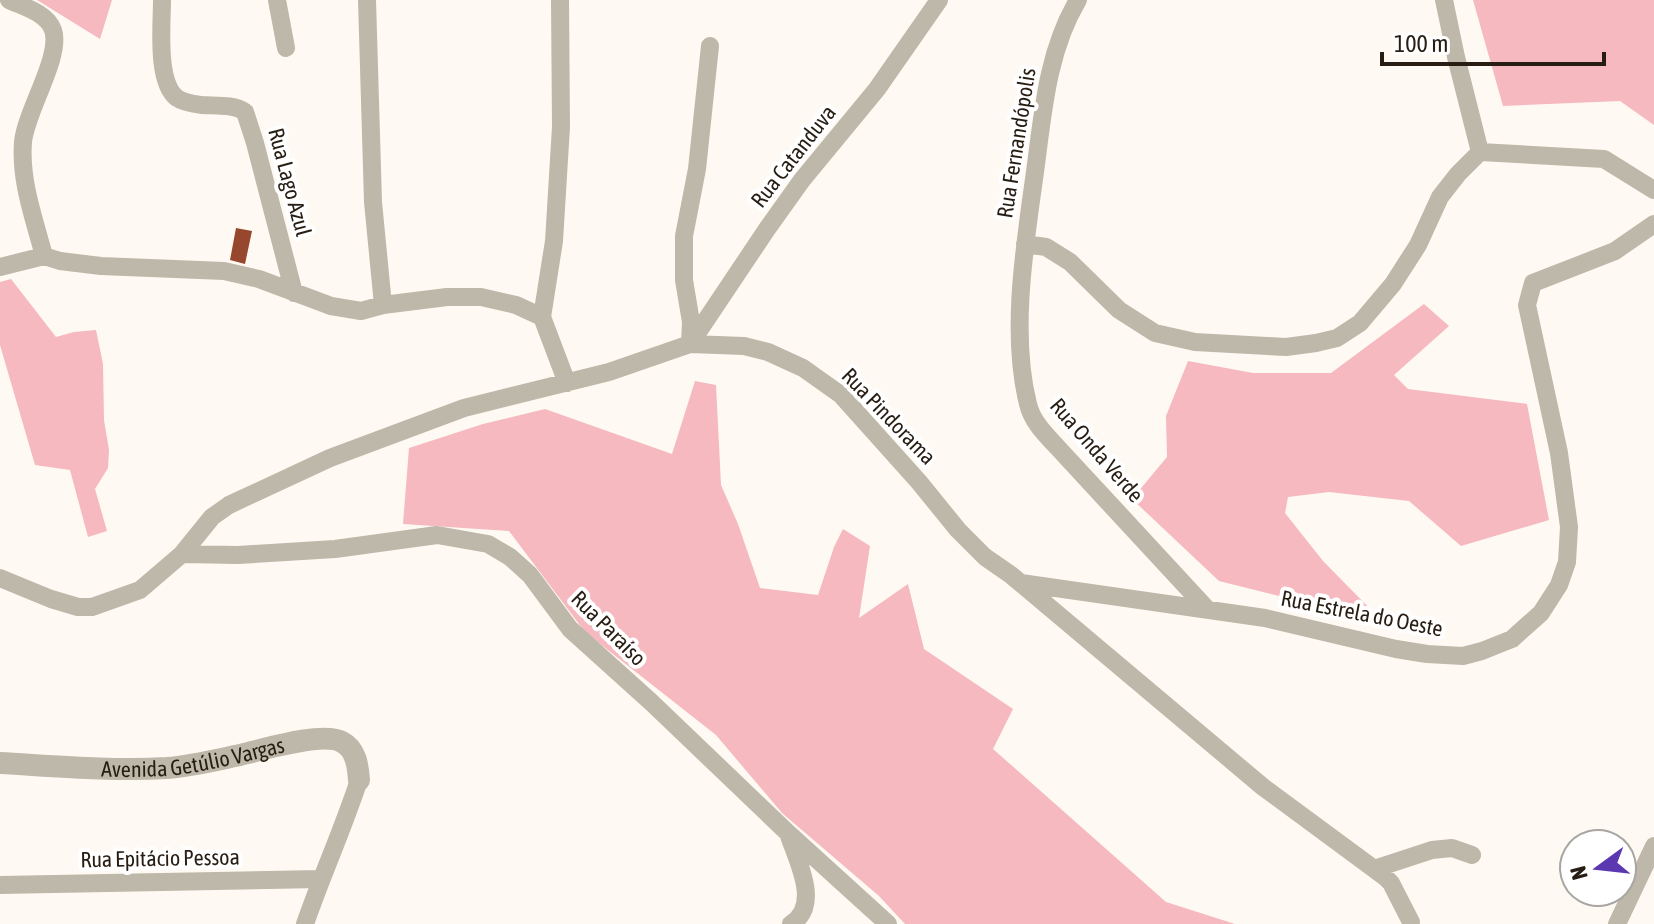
<svg xmlns="http://www.w3.org/2000/svg" width="1654" height="924" font-family="'Asap Condensed',sans-serif">
	<rect width="100%" height="100%" fill="#fff9f3"/>
	<!-- green -->
	<path fill="#f5b9bf" d="M37,0H112L100,39Z
		M1473,0H1654V125L1620,101L1503,106Z
		M11,279L56,337L74,332L96,330L103,364L104,420L109,450L108,468L95,489L107,531L88,537L70,470L35,465L0,345V282Z
		M1424,304L1449,326L1394,375L1408,389L1527,404L1549,520L1461,546L1409,501L1329,492L1288,497L1285,513L1323,561L1383,622L1219,581L1132,499L1167,457L1166,416L1188,361L1253,373H1331Z
		M695,381L716,385L721,485L738,524L760,588L818,595L834,547L843,529L870,546L859,618L908,584L924,649L1013,709L993,749L1166,902L1235,924H905L879,896L782,813L716,735L585,632L509,531L403,524L409,448L483,424L545,409L672,454Z"/>
	<!-- building -->
	<path fill="#96472e" d="M236,228L252,231L245,264L230,260Z"/>
	<g fill="none" stroke-linecap="round" stroke-linejoin="round">
		<!-- minor -->
		<path stroke="#bdb8a9" stroke-width="18" d="M9,0C24,7 47,13 53,30C62,56 26,111 23,142C20,181 34,218 44,256
			M162,0C162,25 156,82 177,98C184,103 194,104 202,105C216,106 233,104 245,112L255,143L294,293
			M277,0L286,48
			M367,0L373,202L383,305
			M1078,0C1047,52 1043,113 1035,172C1025,244 1010,333 1028,404C1032,422 1047,436 1059,449L1208,610
			M1444,0L1456,57L1480,152
			M1480,152L1604,159L1654,190
			M1025,244L1046,247L1070,262L1119,310L1155,333L1195,342L1286,347L1316,343L1337,338L1360,323L1393,284L1418,245L1440,197L1458,174L1480,152
			M0,267L44,256L60,261L101,266L224,271L259,279L331,306L361,311L383,305L447,297H481L516,305L542,317L567,383
			M542,317L554,241L561,127L560,0
			M690,344L767,229L802,180L877,89L939,0
			M690,344L691,322L684,280V236L697,169L710,46
			M182,554L238,555L335,549L437,535L488,544L510,557L530,575L570,629L651,702L789,834L888,924
			M0,578L51,599L78,607H92L140,590L182,554L212,517L229,505L330,458L464,408L609,372L690,344L744,346L768,352L803,368L841,395L919,482L958,530L985,557L1011,575L1263,787L1385,877L1391,883L1411,922
			M1021,583L1265,618L1396,649L1427,654L1463,656L1482,651L1512,639L1541,613L1559,585L1567,562L1569,527L1559,453L1527,305L1533,283L1615,251L1654,224
			M789,836C798,862 821,906 791,924
			M1374,869L1432,850L1452,848L1472,855
			M0,885L320,879
			M305,924C322,875 343,829 359,780
			M1617,924L1654,846"/>
		<!-- tertiary -->
		<path stroke="#bdb8a9" stroke-width="22" id="s1" d="M0,763C55,766 111,771 167,768C191,766 216,760 240,755C262,750 323,731 342,742C356,749 358,766 359,780"/>
	</g>
	<g text-anchor="middle" stroke-width="8" stroke-linejoin="round" paint-order="stroke">
		<!-- street labels -->
		<g font-size="22" fill="#271d13" stroke="#fff">
			<text transform="translate(1016 143) rotate(-81)" y="8">Rua Fernandópolis</text>
			<text transform="translate(793 156) rotate(-52)" y="8">Rua Catanduva</text>
			<text transform="translate(290 182) rotate(75)" y="8">Rua Lago Azul</text>
			<text transform="translate(889 416) rotate(46)" y="8">Rua Pindorama</text>
			<text transform="translate(1097 450) rotate(49)" y="8">Rua Onda Verde</text>
			<text transform="translate(1362 613) rotate(11)" y="8">Rua Estrela do Oeste</text>
			<text transform="translate(609 628) rotate(45)" y="8">Rua Paraíso</text>
			<text dy="8" stroke="none"><textPath href="#s1" startOffset="194">Avenida Getúlio Vargas</textPath></text>
			<text transform="translate(160 858) rotate(-1)" y="8">Rua Epitácio Pessoa</text>
		</g>
	</g>
	<!-- north arrow -->
	<g transform="translate(1598 868) rotate(255)"><circle r="38" fill="#ffffff" stroke="#a9a5a1" stroke-width="2"/>
	<path d="M0-6L14 30L0 20L-14 30Z" fill="#5c38b0"/>
	<text y="-12" font-size="22" font-weight="bold" text-anchor="middle" fill="#271d13">N</text>
	</g>
	<!-- scale -->
	<path d="M1382 52v12h222v-12" fill="none" stroke="#271d13" stroke-width="4"/>
	<text x="1394" y="52" font-size="24" fill="#271d13" stroke="#ffffff" stroke-width="6" paint-order="stroke">100 m</text>
</svg>
